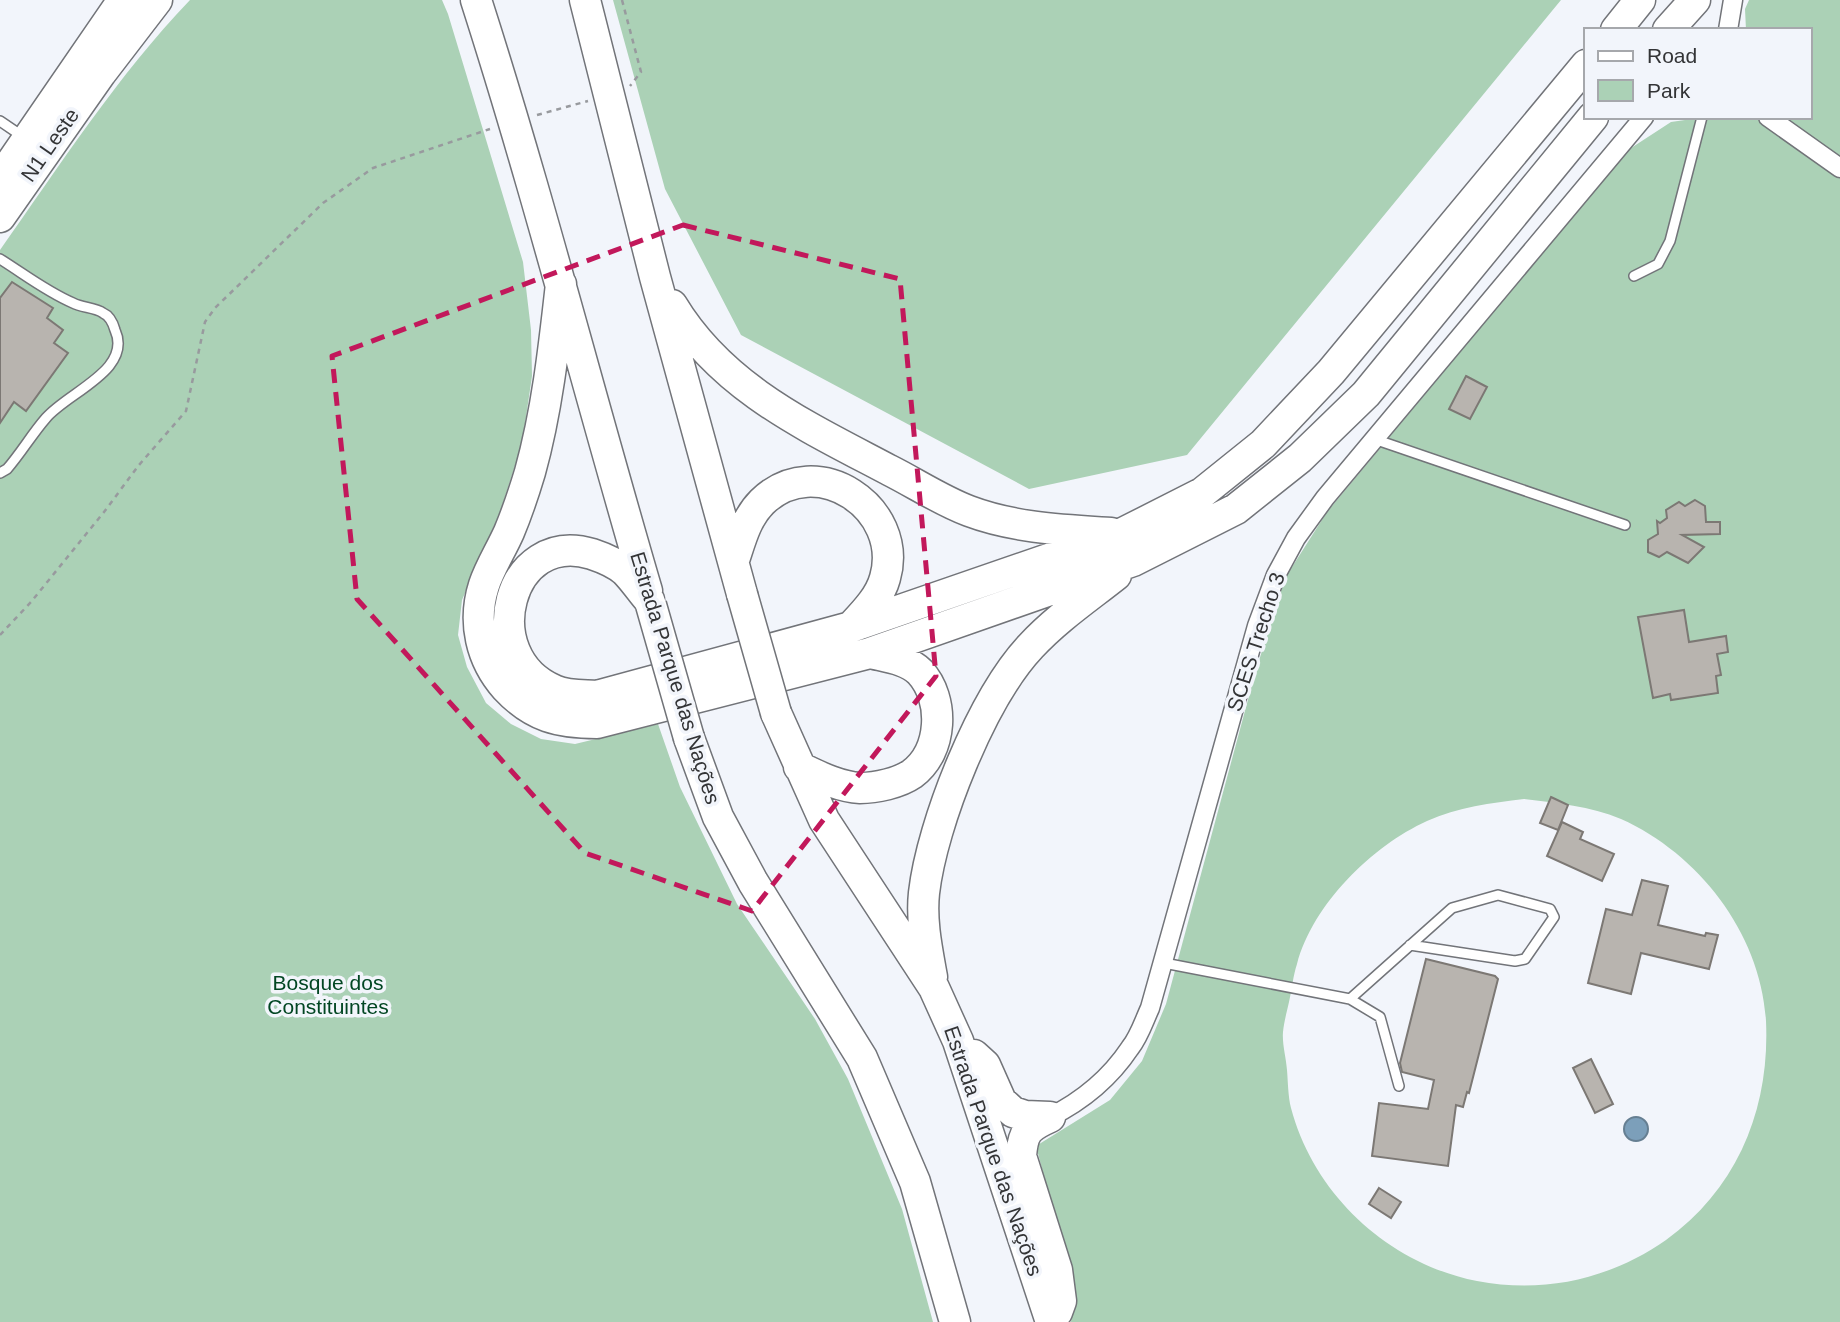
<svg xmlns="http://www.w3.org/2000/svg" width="1840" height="1322" font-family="Helvetica,sans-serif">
	<rect width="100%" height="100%" fill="#f2f5fb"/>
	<!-- green -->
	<path fill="#abd1b6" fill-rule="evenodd" d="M190,0H442L448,14L523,262L531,330L532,376L522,444L500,512L462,600L458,635L467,667L486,703L511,724L541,739L575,744L658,724L680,787L737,904L815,1019L848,1079L902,1209L933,1322H0V250C60,165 118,75 190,0Z
		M613,0H1561L1187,455L1029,489L741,335L665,189Z
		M1749,0H1840V1322H1071L1075,1293L1036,1146L1110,1100L1142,1061L1166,1004L1256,670L1285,578L1327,512L1628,150L1671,122L1706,117H1810V30H1746L1745,9ZM1524,799C1557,803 1590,806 1621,819C1699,854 1761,934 1766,1021C1770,1108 1738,1188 1666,1240C1610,1279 1544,1294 1477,1281C1389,1264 1314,1195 1291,1108C1288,1096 1288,1082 1287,1070C1286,1057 1282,1044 1283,1032C1284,1022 1287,1011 1289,1002C1292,989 1293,976 1297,964C1313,904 1372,846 1427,821C1458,807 1491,803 1524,799Z"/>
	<!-- water -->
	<path fill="#7c9fba" stroke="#667f92" stroke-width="2" d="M1624 1129a12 12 0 1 1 24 0a12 12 0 1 1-24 0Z"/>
	<!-- building -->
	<path fill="#b8b4af" stroke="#7c7874" stroke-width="2" d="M12,282L53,308L47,318L63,330L54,343L68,353L26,411L14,402L0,423V298Z
		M1466,376L1487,387L1470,419L1449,409Z
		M1695,500L1705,506L1706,522H1720V534L1682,535L1704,547L1688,563L1667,552L1659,557L1648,552V540L1658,534L1657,521L1660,523L1667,518L1666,510L1679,502L1685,506Z
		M1684,610L1689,642L1726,636L1728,652L1717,654L1721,675L1716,676L1718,693L1671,700L1670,694L1653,698L1638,617Z
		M1551,797L1568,805L1558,830L1540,823Z
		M1562,822L1583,832L1580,839L1614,854L1602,881L1547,856Z
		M1642,880L1668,886L1658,925L1705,936L1706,933L1718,935L1709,969L1641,953L1631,994L1588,983L1606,909L1632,915Z
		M1426,959L1495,976L1498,979L1469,1093L1467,1092L1463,1107L1456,1105L1448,1166L1372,1156L1379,1103L1428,1109L1434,1080L1402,1072L1400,1063Z
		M1591,1059L1613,1104L1595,1113L1573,1068Z
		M1379,1188L1401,1202L1391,1218L1369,1204Z"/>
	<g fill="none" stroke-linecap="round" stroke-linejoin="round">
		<defs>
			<path id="service" d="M0,121L25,138
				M0,259C24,274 47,292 73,303C82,308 95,307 103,313C110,316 113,323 115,330C133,370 68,392 46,418C32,434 21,453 7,469L0,473
				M1634,276L1658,264L1670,241L1702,117
				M1374,439L1625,525
				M1164,963L1350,999L1380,1017L1399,1086
				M1350,999L1452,908L1498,895L1550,909L1554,917L1525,959L1515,961L1410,945"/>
			<path id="minor" d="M1728,30L1733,0
				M1768,117L1840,168
				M1050,1117C1082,1101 1110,1078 1130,1048C1139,1037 1144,1021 1150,1008L1257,626L1276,575L1296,538L1325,498L1644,117"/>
			<path id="trunk" d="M476,0C539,196 589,394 647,591
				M585,0L655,277L742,594
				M1616,30L1640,0
				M1668,30L1695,0
				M0,179L123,0
				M0,217L101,73L157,0
				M561,284C554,347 547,411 530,472C524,492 517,513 509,532C501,550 490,567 484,585C472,622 481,660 506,688C533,717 559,723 597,723L870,653L1133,561L1236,509L1300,458L1366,394L1593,117
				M672,305C722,388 806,426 889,470C915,483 942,501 969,511C1014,528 1064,530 1111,533
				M734,560C741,539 746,518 762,502C816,449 905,508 885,578C880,597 864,613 851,627
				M649,600C641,591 634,580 625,571C616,563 604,558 592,554C508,528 475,656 554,690C567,696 583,695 597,696L851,627L1121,534L1202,493L1263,444L1331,372L1586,65
				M776,713L824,820L934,988L958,1041L1051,1322
				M689,738L718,817L753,882L862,1058L915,1182L955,1322
				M799,767C818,776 839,787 860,788C876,788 899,783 912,774C943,751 945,699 920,672C907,659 886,657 870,653
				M932,977C927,949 921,921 924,893C932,823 982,698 1031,646C1056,619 1087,598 1116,575
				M974,1055L985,1065L1001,1101L1013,1112L1025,1116L1050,1117
				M1050,1117C1028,1127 1023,1131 1021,1156L1057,1270L1061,1301L1057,1312"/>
		</defs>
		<!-- service casing -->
		<use href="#service" stroke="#727479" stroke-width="12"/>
		<!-- minor casing -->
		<use href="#minor" stroke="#727479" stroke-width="21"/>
		<!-- trunk casing -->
		<use href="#trunk" stroke="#727479" stroke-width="33"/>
		<!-- path -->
		<path stroke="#989a9e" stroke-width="2.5" stroke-dasharray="5 5" stroke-linecap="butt" d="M622,0L641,72L630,86
			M537,115L588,101
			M0,635L31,602L104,512L139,465L186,411L205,322L215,308L323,203L373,168L490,129"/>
		<!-- service -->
		<use href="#service" stroke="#fff" stroke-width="9"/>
		<!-- minor -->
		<use href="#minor" stroke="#fff" stroke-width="18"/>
		<!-- trunk -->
		<use href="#trunk" stroke="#fff" stroke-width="30"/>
		<defs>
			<path id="trunk-bridge" d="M742,594L776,713
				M651,605L689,738"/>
		</defs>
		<!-- trunk-bridge casing -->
		<use href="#trunk-bridge" stroke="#727479" stroke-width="33" stroke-linecap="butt"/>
		<!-- trunk-bridge -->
		<use href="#trunk-bridge" stroke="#fff" stroke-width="30"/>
	</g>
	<!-- marked area -->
	<path fill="none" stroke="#c2185b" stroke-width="5" stroke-dasharray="14 9" stroke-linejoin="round" d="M683,225L900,279L936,676L752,911L585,853L357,599L332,356Z"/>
	<g text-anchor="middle" stroke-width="7" stroke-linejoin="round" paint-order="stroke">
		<!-- street labels -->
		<g font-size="21" fill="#333436" stroke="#f2f5fb">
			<text transform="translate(50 145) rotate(-55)" y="7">N1 Leste</text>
			<text transform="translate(1256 642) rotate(-72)" y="7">SCES Trecho 3</text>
			<text transform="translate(675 678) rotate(73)" y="7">Estrada Parque das Nações</text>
			<text transform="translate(993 1151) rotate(71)" y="7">Estrada Parque das Nações</text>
		</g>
		<!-- park labels -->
		<g font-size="21" fill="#024623" stroke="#f2f5fb">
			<text x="328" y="990">Bosque dos<tspan x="328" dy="24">Constituintes</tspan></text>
		</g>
	</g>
	<!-- legend -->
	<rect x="1584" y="28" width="228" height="91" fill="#f2f5fb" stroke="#a6a8ac" stroke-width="2"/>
	<rect x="1598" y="51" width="35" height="10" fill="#ffffff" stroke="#a6a8ac" stroke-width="2"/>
	<text x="1647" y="63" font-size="21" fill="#333436">Road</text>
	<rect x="1598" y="80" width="35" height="21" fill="#abd1b6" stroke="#a6a8ac" stroke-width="2"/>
	<text x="1647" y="98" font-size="21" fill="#333436">Park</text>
</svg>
